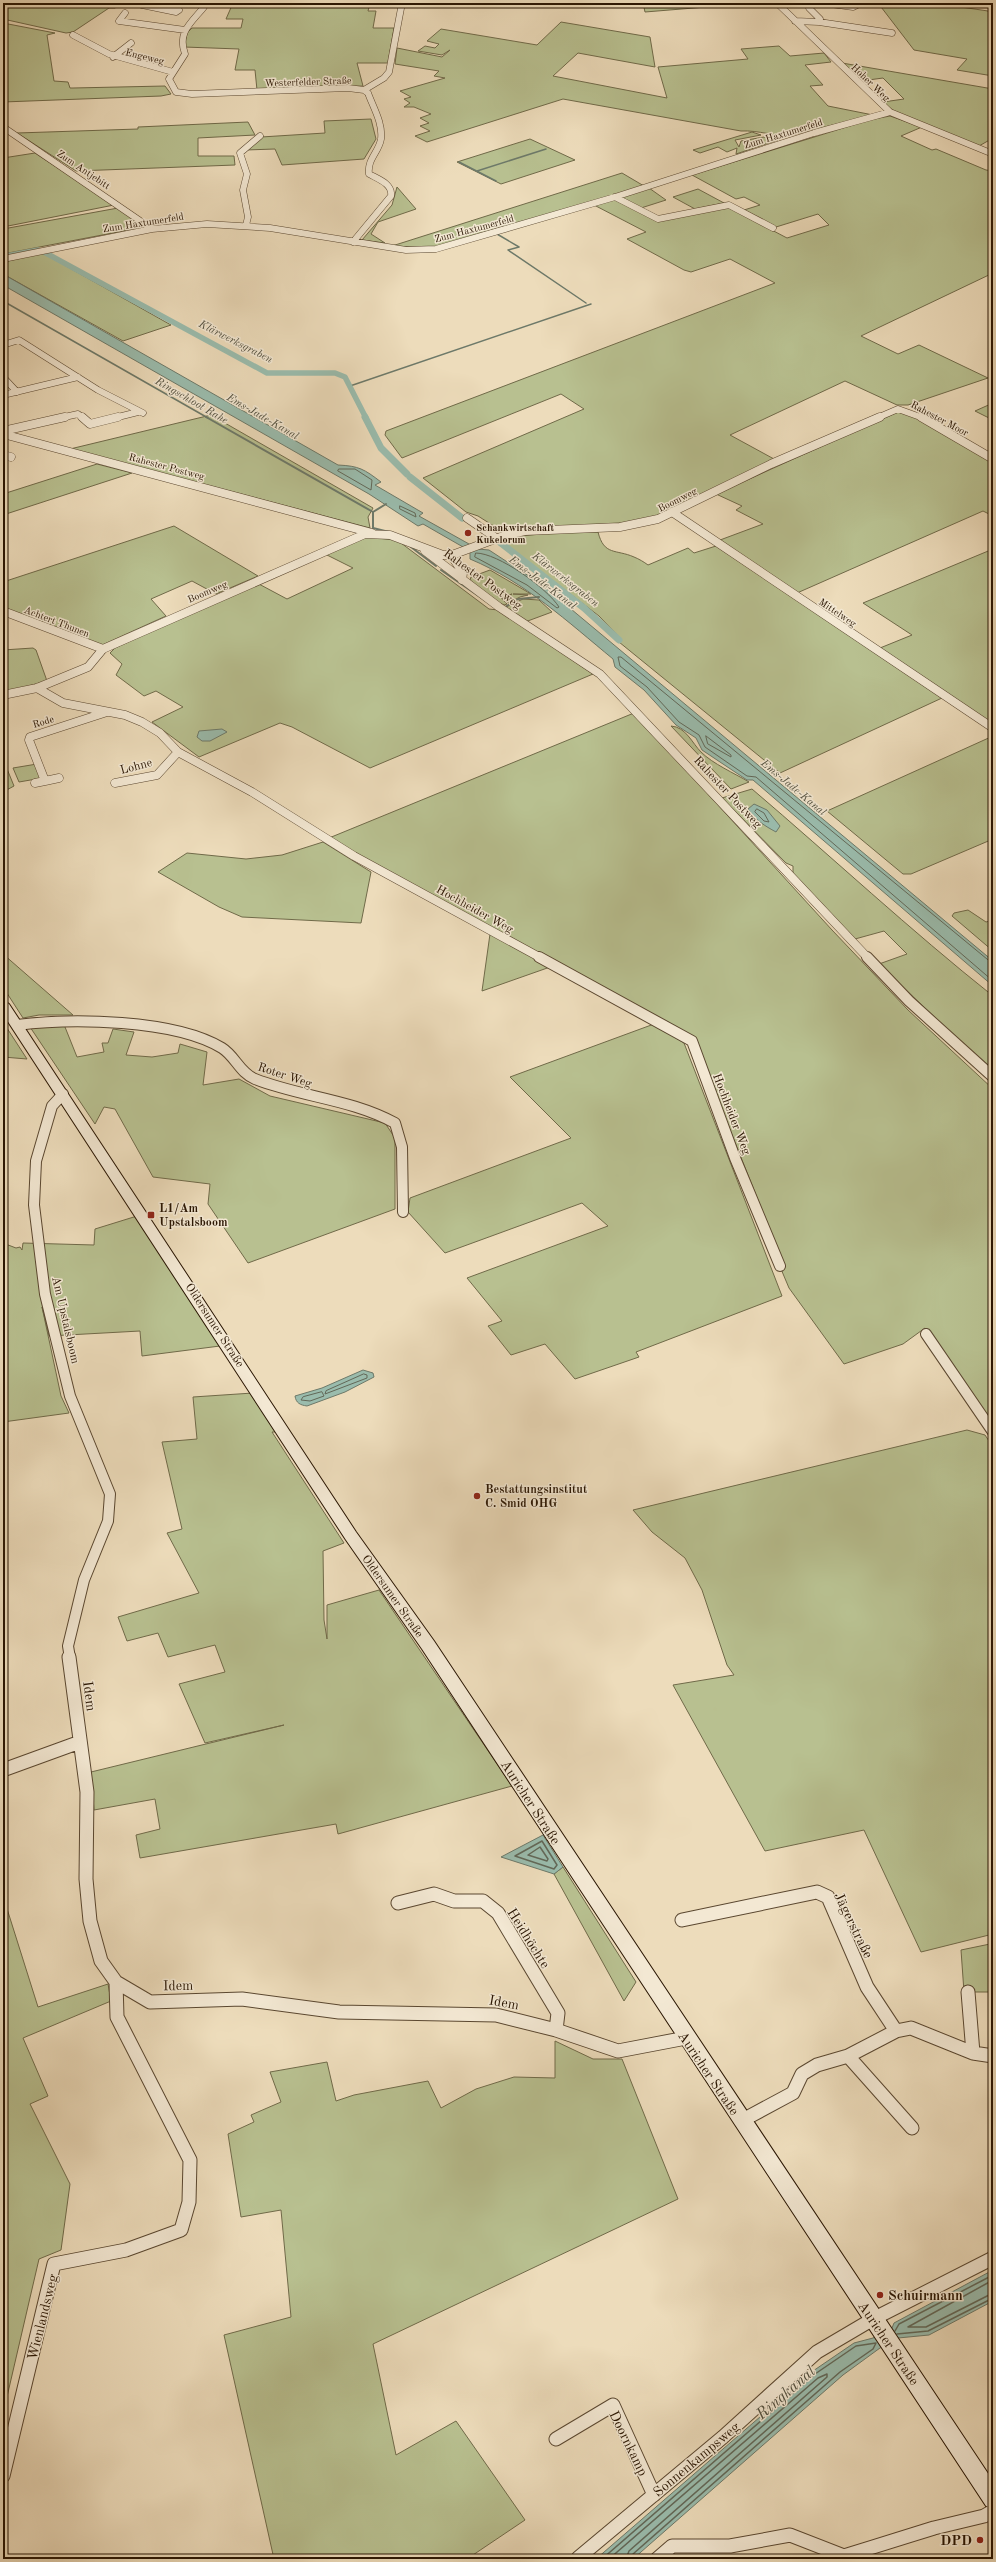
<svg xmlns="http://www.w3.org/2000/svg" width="996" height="2562" font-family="'Old Standard TT',serif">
	<rect width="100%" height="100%" fill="#eddcbb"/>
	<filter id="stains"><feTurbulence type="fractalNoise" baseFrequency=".005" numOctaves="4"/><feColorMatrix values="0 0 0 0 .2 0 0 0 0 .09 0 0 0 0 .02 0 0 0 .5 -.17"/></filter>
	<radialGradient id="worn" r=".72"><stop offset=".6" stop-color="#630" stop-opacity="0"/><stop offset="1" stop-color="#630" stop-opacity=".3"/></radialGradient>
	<!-- green -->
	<path fill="#b8c090" stroke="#706a49" d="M3,3H122L115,8H109L73,32L66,33L3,19Z
		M233,3H370L368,11H376L373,28H394L388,63H357L363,86L257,90L255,70H235L239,49L184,47L187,33L192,28H241L243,19H226Z
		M643,3H724L705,5L706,7L645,12Z
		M878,3H956L954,6L988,11L993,20V76L957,70L967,59L914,50Z
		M561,22L650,37L655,67L578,53L553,76L667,98L658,67L748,59L741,49L779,46L790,56L824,53L831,62L805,65L823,85L810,86L828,106L873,115L792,135C775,137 759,130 741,131L563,99L427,142L415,136L430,131L420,126L429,123L420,118L431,114L414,107H404L410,103L404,99L411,97L400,91L445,78L434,76L439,71L395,64L397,48L442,57L450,50L442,55L418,51L425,46L435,48L439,44L427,41L441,29L537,45Z
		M3,23L55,33L47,35L54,81L68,82L70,88H73L165,86L171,94L161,96L3,102Z
		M842,63L993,89V138L979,146L895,112L883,102L904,99L883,78L861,81Z
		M890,116L922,127L901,136L932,150L936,149L986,170L993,171V273L861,336L898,354L919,345L988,378L908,405H897L845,381L730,435L774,459L653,518L639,522L500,530L478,516L466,512L423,478L584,409L561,394L402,458L385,435L386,431L775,283L730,259L691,272L684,270L627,239L646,232L594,205L614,199L656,220L726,206L787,238L829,225L818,214L776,227L744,210L760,205L744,197L736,199L692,175L869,120Z
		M371,119L376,139L364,159L282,165L275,149L246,150L261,137L325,133L324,121Z
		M248,122L255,135L198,138V156H234L235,165L76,171L17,133L138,129V127Z
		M752,132L761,135L735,140L739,147L741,141L764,137L778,140L736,154L737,148L727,152L718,147L700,153L693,150Z
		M530,139L575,160L501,184L457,162Z
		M35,153L114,205L3,227V158Z
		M622,173L644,186L432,248L392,246Z
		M397,187L416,209L378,222L371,234L385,243L362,240L392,205Z
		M649,188L666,200L641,208L621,197Z
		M698,189L724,203L695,209L673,197Z
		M118,208L144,227L3,254V229Z
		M43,253L171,325L123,341L3,274V262Z
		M993,403V420L975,411Z
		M900,411L914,415L993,462V516L983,511L797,593L720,540L763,524L736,510L742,506L716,494Z
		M211,415L373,508L368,517L370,528L70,449Z
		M97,464L132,473L3,515V494Z
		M174,526L258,576L216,594L192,581L151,599L166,616L102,645L3,608V582Z
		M562,532H598C604,556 616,549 634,557C639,559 644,562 648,565L688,548L694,553L716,546L942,698L780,773L619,642L621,639L599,616L500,540L519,536Z
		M367,537L397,540L489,609L498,610L593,674L370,768L292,727L280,723L199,757L152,722L183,707L156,691L144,696L116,675L122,664L110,653L115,648L257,583L287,599L353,568L325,554Z
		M993,549V724L880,648L912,635L863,603Z
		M490,570L531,594H513L528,595L520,597L508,603L502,598L512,594L501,598L507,604L504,605L495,601L470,580L471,577Z
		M523,599L539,600L552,612L525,622L504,608Z
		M33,648L36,650L47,681L3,693V650Z
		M634,713L832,930L908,1010L993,1089V1425L925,1328L903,1344L844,1364L789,1288L781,1269L784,1265L694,1040L355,855L329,838Z
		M671,726C686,727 692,743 701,752C713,764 734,773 749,782L731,789Z
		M993,736V839L911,874H903L827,811Z
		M3,759L14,786L3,792Z
		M37,764L42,778L19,782L13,768Z
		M752,789C833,858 910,930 993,996V1073L879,964L907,954L884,931L855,939L793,874V866L786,863L722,798Z
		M323,842L371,872L361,923L242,917L219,907L158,872L187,853L246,859L282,855Z
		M968,910L986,922L993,920V951L952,916L954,913Z
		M490,934L553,966L482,991Z
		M3,954L73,1015H39L23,1018L3,987Z
		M3,1022L27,1059L3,1057Z
		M63,1022L77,1057L104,1052L102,1043H108L113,1029L134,1032L126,1055L152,1057L178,1053L180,1044L207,1052L203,1085L239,1079L270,1096L385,1123L395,1138V1209L248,1263L208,1204L210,1184L153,1177L115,1109L104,1107L95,1124L30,1027Z
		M654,1024L684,1043L782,1296L636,1352L639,1357L575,1379L545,1344L511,1355L488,1326L502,1321L467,1278L608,1226L582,1203L445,1253L408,1212L410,1198L571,1138L510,1077Z
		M137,1216L220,1346L142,1356L140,1331L49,1336L42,1307L61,1396L69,1413L3,1422V1243L16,1248L20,1247L22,1250L23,1243L94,1245L95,1229Z
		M253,1393L276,1432H272L344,1543L323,1551L324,1620L327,1639V1605L379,1590L512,1786L338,1834L336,1824L140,1858L136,1835L160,1829L155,1799L94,1810L91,1772L284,1725L205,1743L179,1684L225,1672L215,1645L168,1657L158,1633L127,1641L118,1617L199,1593L167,1533L182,1529L162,1442L197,1439L193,1397Z
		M967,1430L985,1435L993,1447V1934L921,1952L864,1830L765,1851L673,1685L734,1675L727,1665L702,1590L685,1558L652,1532L633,1510Z
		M563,1867L636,1982L624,2001L554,1874Z
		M3,1896L38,2007L108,1984L111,2001L23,2038L48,2096L30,2104L70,2184L61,2250L39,2259L3,2414Z
		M990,1944L993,1992H964L961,1950Z
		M555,2041L593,2059H622L678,2199L373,2344L396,2455L456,2421L525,2520L467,2559H274L224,2335L291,2317L281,2210L241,2217L228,2134L254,2122L251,2115L281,2102L270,2072L327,2062L336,2101L354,2095L428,2081L441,2108L476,2089L514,2077L555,2078Z"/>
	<!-- water -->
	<path fill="#9abcad" stroke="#6d7969" d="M3,274L338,465C359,466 364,469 381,482L375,485L423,513L419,516L478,549L489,550L541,584L993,961V986L753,780H747L702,750L696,738L676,725L644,690L615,667L613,659C568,622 525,582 470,559V551L423,524L418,526L369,494L3,285Z
		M222,729L227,732L210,741H202L197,737L199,731Z
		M754,804L767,810L780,826L776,832C765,826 755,820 748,809Z
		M363,1370L373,1373L374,1377L345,1392L307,1406C300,1405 296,1403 295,1396L322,1388Z
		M543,1835L563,1867L554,1874L501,1857Z
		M993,2270V2301L929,2335L898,2338L880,2348L843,2375L633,2559H596L813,2371L854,2343L873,2338L892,2328L894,2323Z"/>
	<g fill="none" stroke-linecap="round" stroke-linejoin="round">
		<!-- shore-far1 -->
		<path stroke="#626858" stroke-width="1" d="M339,469H355L372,480L371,490L338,471Z
			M400,506L415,513L416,517L400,509Z
			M476,553C498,553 547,588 559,607L557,608L527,585L475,557Z
			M706,736L731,755V757L708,744Z
			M757,809L764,813L769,822L764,821L755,812Z
			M993,964L621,657H618L620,666L647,687L679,722L699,735L705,747L747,776L756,777L993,981
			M364,1374L367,1375V1378L325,1394L326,1391Z
			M322,1392L324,1396L310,1401L301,1400L303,1397Z"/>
		<!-- shore -->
		<path stroke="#626858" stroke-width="1.5" d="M542,1841L557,1865L554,1869L515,1856Z
			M540,1847L548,1859L547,1861L528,1855Z
			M993,2280L908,2327H926L993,2293
			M895,2331L899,2324L993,2275
			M897,2334L928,2331L993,2298
			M602,2559L815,2374L856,2346L876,2343L873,2349L840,2372L633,2554L631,2559
			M609,2559L818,2378L827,2374V2377L629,2551L626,2559"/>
		<!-- stream-far1 -->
		<path stroke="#6d7969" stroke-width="1.5" d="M459,162L496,181
			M477,171L546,149
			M497,234L519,247L508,250L586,303
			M3,301L208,418
			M350,386L591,304"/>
		<!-- stream -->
		<path stroke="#6d7969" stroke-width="2" d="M206,417L373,512
			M386,504L373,512V528L389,532
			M407,544L436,566
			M441,570L493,606
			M505,607L518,599L539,597"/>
		<!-- canal-far1 -->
		<path stroke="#9abcad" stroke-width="5.5" d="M44,252L267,373H335L345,377L366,418
			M6,256L38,250"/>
		<!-- canal -->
		<path stroke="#9abcad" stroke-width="7" d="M365,417L381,448L407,474
			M410,477L462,518
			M497,540L584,608L619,640"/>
		<defs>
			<path id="minor-far3" d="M143,3L142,5L176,12L179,10L172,11
				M202,3L204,7C191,23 177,32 185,54L169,79L176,92L192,94L348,88L364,90L368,93C373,107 383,123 381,139C379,152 367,159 369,174C378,179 393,184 391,196L353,242
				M777,3L890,112L993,154
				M125,13L119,21L185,30
				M795,21L819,22L892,33
				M819,22L820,19L809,8V5L823,3L853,7L857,5L856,3
				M73,35L109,54L173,72
				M113,57L131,43
				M364,90L384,78L389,72L402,3
				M3,127L152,229
				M615,197L658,219L729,205L773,228
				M246,225L248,217L243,190L247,174L240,153L260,136
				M3,259L152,229L207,224L270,228L406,250L436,249L615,197L814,133L890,112
				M3,345L19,340L98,390L143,413
				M3,377L17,392
				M3,395L78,377
				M60,418L78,414L83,418
				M114,418L138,412
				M877,418L898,409L923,418"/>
			<path id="minor-far2" d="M82,417L90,424L118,417
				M921,417L993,459
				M3,431L65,417
				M3,434L372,533
				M3,455L11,457
				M672,512L993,728
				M467,518L496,538
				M425,551L499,607L600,674L868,958
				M451,555L463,573L462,580
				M3,611L103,649
				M37,688L63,703L125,715L142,722L160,733L178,752L252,792L354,856L541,958
				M3,695L37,688L88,667L103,649L365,534L390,535L443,555H452L506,535L525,531L620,527L658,519L771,464L880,417
				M45,781L59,778
				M35,783L45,781L29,740L30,737L107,712
				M115,783L157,775L178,752"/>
			<path id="minor-far1" d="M539,957L692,1041L735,1158L780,1266
				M867,957L909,1001L993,1077
				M17,1025C71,1018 174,1019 222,1048C235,1056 240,1073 255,1079C301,1097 351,1099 395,1123L402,1147L403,1212
				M63,1094L52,1106L36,1161L34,1205L45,1294L70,1396L110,1494L108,1521L84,1580L68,1646L70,1658
				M926,1334L993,1432"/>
			<path id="minor" d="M69,1657L87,1792L86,1879L90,1921L101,1961L116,1982L150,2002L242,1999L339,2012L496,2015L556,2030L618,2051L686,2038
				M3,1770L80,1742
				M398,1903L434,1894L454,1901H483L498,1913L558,2013L556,2030
				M682,1920L817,1892L828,1897L867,1987L896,2031
				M968,1992L973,2053
				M848,2056L912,2128
				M741,2121L793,2093L802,2074L817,2065L848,2056L896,2031L911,2028L973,2053L993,2056
				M556,2439L613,2405L654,2495
				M3,2476L54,2264L126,2250L181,2230L189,2202L190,2160L117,2017L116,1982
				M578,2558L723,2437L817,2352L873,2319L993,2258
				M657,2559L672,2546H730L790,2535L844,2556L934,2528L984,2516L993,2511"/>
			<path id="secondary" d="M3,1000L9,1004L356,1532L434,1641L993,2481V2509L986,2506L422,1649L346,1540L3,1014Z"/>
		</defs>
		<!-- minor-far3 casing -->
		<use href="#minor-far3" stroke="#5a4730" stroke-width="7"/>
		<!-- minor-far2 casing -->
		<use href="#minor-far2" stroke="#5a4730" stroke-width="9"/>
		<!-- minor-far1 casing -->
		<use href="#minor-far1" stroke="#5a4730" stroke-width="12"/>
		<!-- minor casing -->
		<use href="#minor" stroke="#5a4730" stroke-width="15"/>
		<!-- secondary casing -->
		<use href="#secondary" stroke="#291502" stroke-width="2"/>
		<!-- minor-far3 -->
		<use href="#minor-far3" stroke="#f3e8d3" stroke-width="6"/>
		<!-- minor-far2 -->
		<use href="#minor-far2" stroke="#f3e8d3" stroke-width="8"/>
		<!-- minor-far1 -->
		<use href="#minor-far1" stroke="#f3e8d3" stroke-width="10"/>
		<!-- minor -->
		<use href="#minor" stroke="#f3e8d3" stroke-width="13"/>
		<!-- secondary -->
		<use href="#secondary" fill="#f3e8d3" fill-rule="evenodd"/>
	</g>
	<!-- markers -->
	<g fill="#8f2418" stroke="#f3e8d3" stroke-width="1.5">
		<circle cx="468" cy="533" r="4"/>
		<rect x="147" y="1211" width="8" height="8" rx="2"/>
		<circle cx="477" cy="1496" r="4"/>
		<circle cx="880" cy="2295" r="4"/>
		<circle cx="980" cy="2540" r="4"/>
	</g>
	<g text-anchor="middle" stroke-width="3" stroke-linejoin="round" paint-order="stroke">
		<!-- far-street labels -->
		<g font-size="10" fill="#291502" stroke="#f3e8d3">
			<text transform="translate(145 56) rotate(14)" y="4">Engeweg</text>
			<text transform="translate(308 81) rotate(-2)" y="4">Westerfelder Straße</text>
			<text transform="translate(871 82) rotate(44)" y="4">Hoher Weg</text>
			<text transform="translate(783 133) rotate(-17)" y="4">Zum Haxtumerfeld</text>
			<text transform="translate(84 169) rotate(34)" y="4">Zum Antjebitt</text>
			<text transform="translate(143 222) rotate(-9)" y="4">Zum Haxtumerfeld</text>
			<text transform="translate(474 228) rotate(-15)" y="4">Zum Haxtumerfeld</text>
			<text transform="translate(940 418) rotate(28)" y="4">Rahester Moor</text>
			<text transform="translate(167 466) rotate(15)" y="4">Rahester Postweg</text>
			<text transform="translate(677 499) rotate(-27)" y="4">Boomweg</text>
			<text transform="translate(207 591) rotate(-23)" y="4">Boomweg</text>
			<text transform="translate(838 612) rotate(34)" y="4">Mittelweg</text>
			<text transform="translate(57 621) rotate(21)" y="4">Achtert Thunen</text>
			<text transform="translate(43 721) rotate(-17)" y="4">Rode</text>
		</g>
		<!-- far-poi labels -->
		<g font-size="10" font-weight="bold" fill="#291502" stroke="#f3e8d3" text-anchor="start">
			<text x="476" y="531">Schankwirtschaft<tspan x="476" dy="12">Kukelorum</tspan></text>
		</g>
		<!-- far-water labels -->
		<g font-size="11" font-style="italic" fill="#514f3e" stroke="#f3e8d3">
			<text transform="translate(236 341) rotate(27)" y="4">Klärwerksgraben</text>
			<text transform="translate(192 400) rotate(30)" y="4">Ringschloot Rahe</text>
			<text transform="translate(263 416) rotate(30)" y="4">Ems-Jade-Kanal</text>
			<text transform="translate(566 579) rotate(38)" y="4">Klärwerksgraben</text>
			<text transform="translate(543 582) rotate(37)" y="4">Ems-Jade-Kanal</text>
			<text transform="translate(794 787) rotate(40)" y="4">Ems-Jade-Kanal</text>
		</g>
		<!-- street labels -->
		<g font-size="12" fill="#291502" stroke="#f3e8d3">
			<text transform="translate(483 579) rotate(36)" y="4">Rahester Postweg</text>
			<text transform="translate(136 766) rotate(-15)" y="4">Lohne</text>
			<text transform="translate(728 792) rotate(47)" y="4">Rahester Postweg</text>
			<text transform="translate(475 909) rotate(29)" y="4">Hochheider Weg</text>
			<text transform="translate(285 1075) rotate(18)" y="4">Roter Weg</text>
			<text transform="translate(732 1114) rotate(69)" y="4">Hochheider Weg</text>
			<text transform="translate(66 1320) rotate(77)" y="4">Am Upstalsboom</text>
			<text transform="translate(215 1325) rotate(57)" y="4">Oldersumer Straße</text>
			<text transform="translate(393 1596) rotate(55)" y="4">Oldersumer Straße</text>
		</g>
		<!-- poi labels -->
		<g font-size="12" font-weight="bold" fill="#291502" stroke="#f3e8d3" text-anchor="start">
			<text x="159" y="1212">L1/Am<tspan x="159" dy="14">Upstalsboom</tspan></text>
			<text x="485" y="1493">Bestattungsinstitut<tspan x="485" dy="14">C. Smid OHG</tspan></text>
		</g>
		<!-- near-street labels -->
		<g font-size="14" fill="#291502" stroke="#f3e8d3">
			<text transform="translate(90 1696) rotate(82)" y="5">Idem</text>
			<text transform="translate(531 1802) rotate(57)" y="5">Auricher Straße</text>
			<text transform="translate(854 1925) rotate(64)" y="5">Jägerstraße</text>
			<text transform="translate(529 1938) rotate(58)" y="5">Heidhöchte</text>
			<text transform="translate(178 1985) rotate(-1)" y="5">Idem</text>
			<text transform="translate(504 2002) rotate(10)" y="5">Idem</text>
			<text transform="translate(709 2073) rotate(56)" y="5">Auricher Straße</text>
			<text transform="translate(42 2317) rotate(-76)" y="5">Wienlandsweg</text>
			<text transform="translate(889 2343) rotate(56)" y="5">Auricher Straße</text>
			<text transform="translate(629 2443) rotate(64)" y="5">Doornkamp</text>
			<text transform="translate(696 2459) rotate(-40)" y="5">Sonnenkampsweg</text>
		</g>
		<!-- near-poi labels -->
		<g font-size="14" font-weight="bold" fill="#291502" stroke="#f3e8d3" text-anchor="start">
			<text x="888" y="2300">Schuirmann</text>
			<text x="972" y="2545" text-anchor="end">DPD</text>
		</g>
		<!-- near-water labels -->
		<g font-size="16" font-style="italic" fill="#514f3e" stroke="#f3e8d3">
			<text transform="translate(785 2392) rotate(-41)" y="6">Ringkanal</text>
		</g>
	</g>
	<!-- margin -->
	<rect width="996" height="2562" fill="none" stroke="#eddcbb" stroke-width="16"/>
	<rect x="4" y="4" width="988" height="2554" fill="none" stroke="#291502" stroke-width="2"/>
	<rect x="8" y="8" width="980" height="2546" fill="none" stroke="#291502"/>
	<rect width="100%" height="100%" filter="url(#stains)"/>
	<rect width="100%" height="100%" fill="url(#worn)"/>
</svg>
